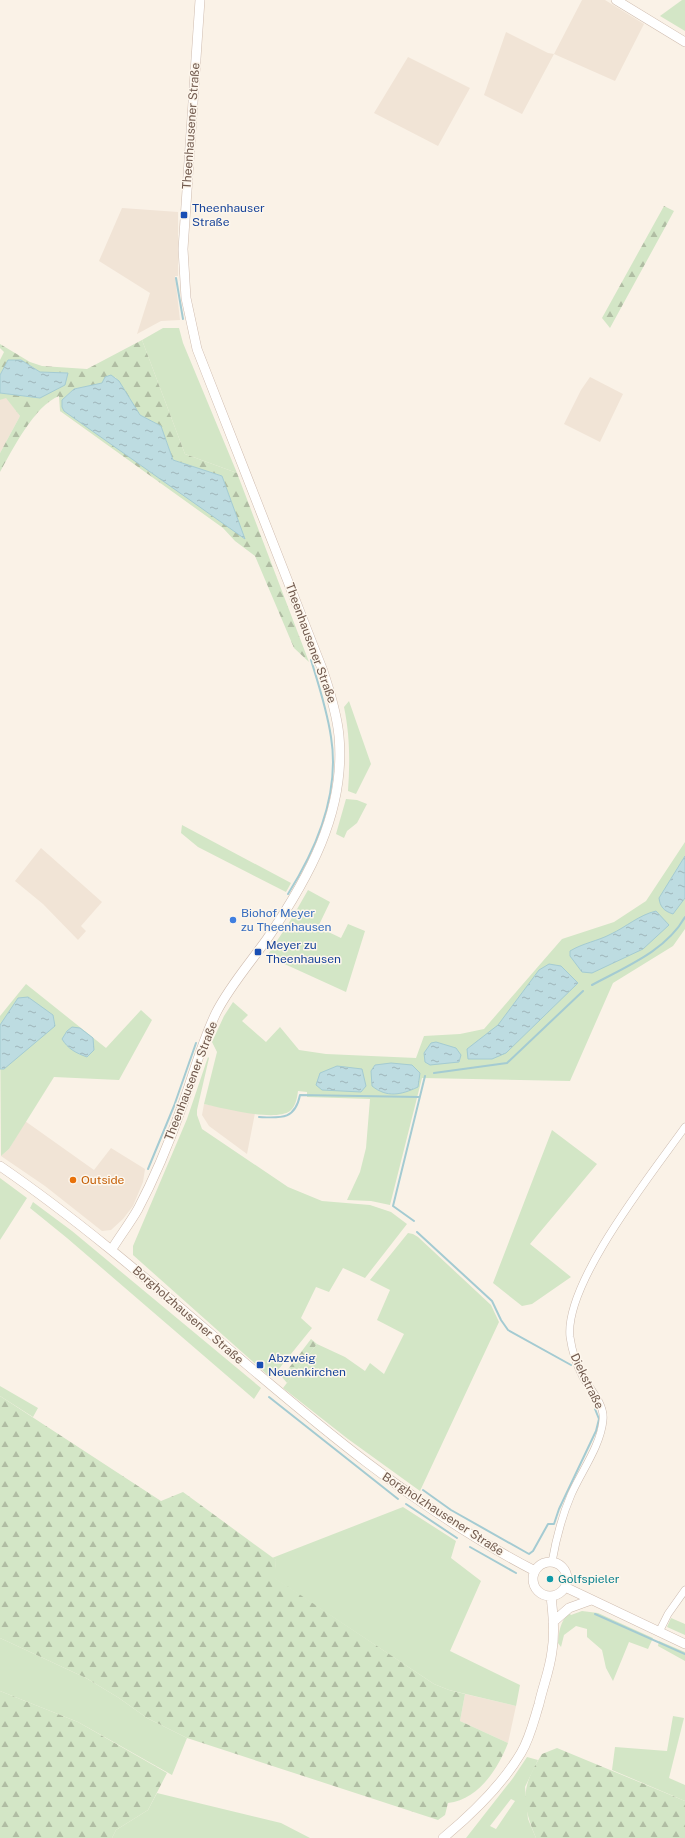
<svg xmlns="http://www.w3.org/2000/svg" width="685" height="1838" font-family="'Public Sans',sans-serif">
	<defs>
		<pattern id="forest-firs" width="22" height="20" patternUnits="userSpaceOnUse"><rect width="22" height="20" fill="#d3e6c6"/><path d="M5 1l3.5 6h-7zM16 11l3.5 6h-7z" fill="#b0bda3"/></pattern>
		<pattern id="water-ripples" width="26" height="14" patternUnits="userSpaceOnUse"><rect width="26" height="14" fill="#bddce1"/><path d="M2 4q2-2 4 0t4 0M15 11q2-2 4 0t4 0" fill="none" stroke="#9eb5b9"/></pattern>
	</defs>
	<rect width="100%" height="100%" fill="#faf2e7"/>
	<!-- residential -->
	<path fill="#f1e4d6" d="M582,0H605L644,24L615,81L554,54L522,114L484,95L506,32L548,53L554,54Z
		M408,57L470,88L438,146L374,113Z
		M122,208L178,212V276H175L180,320L161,321L137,334L150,293L99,261Z
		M590,377L623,394L600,442L564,424L581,390Z
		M6,397L20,416L0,453V400Z
		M41,848L102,902L81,926L86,931L78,940L43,904L15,881Z
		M204,1104L255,1113L247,1154L209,1126L202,1115Z
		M25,1121L94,1170L111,1148L145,1169L143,1182L133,1206L123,1219L111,1230L102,1231L45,1186L1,1156L9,1149Z
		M465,1694L516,1706L508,1743L460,1721Z"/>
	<!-- green -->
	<path fill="#d3e6c6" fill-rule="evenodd" d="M682,0H685V31L660,16Z
		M163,328H179L183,343L237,473L185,454L142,340Z
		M349,701L371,764L356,794L348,791C350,762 350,736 344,707Z
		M346,799L357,800L367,804L357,823L347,831L344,838L336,834Z
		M182,825L291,883L286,892L198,847L181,833Z
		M685,842V929L673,946L613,983L570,1081L422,1078L390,1205L371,1201L347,1200L360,1172L366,1148L370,1099L307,1097V1092L298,1091C297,1098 296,1106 290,1111C275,1122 222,1108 204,1104L217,1052L212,1042L224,1016L233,1002L248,1015L242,1021L266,1042L280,1027L299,1050L326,1054L416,1058L424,1036L460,1034L484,1029L562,939L614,922L646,901Z
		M308,890L330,902L318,927L341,938L348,924L365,931L346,992L267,956L292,918Z
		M26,984L106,1048L141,1010L152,1020L119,1080L54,1077L9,1149L1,1156L0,1016Z
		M208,1057L209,1058L197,1110V1115L202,1129L288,1187L322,1201L370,1205L391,1212L407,1224L365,1278L343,1268L329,1292L316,1287L301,1318L312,1328L278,1370L270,1377L133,1255V1246L187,1119Z
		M552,1130L597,1164L530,1244L571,1277L532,1304L522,1306L493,1283Z
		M0,1178L27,1198L0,1240Z
		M33,1202L72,1231L261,1388L254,1399L67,1238L30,1208Z
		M408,1233L413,1234L418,1237L491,1305L499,1322L420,1491L348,1439L283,1388L317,1344L345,1357L365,1371L370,1363L384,1374L404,1334L377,1320L390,1290L370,1280Z
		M0,1386L38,1408L33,1417L0,1396Z
		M403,1507L456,1541L451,1558L481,1581L450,1651L520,1685L516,1706L449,1690L434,1684L274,1578L276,1560L272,1558Z
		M582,1611L598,1613L653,1638L648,1649L629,1642L613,1681L606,1668L602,1650L587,1637V1629L576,1626L564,1635L561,1647L558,1643C559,1631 560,1622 569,1613L571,1615Z
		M671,1618L685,1624V1635L667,1627Z
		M0,1638L86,1678L119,1698L147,1718L187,1738L172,1775L78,1722L0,1691Z
		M659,1641L685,1652V1661L658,1646Z
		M673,1716L684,1718L669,1778L685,1785V1801L612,1770L615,1747L667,1751Z
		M527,1757L538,1760L525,1787L528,1819L536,1838H466L513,1778ZM511,1799L515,1801L496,1829L490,1826Z
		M157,1793L281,1823L310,1838H112L116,1830L148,1810Z"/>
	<!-- forest -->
	<path fill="url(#forest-firs)" fill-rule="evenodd" d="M664,206L674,211L610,328L602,318Z
		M142,340L185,454L237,473L309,662L294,648L255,556L235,541L223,528L60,411L59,396C34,406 13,449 0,472V453L20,416L6,398L0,400V393L40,398L68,373L40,372L21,360H8L0,375V360L4,352L0,348V344L30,362L42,366L87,369ZM115,377L140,415L161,426L173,460L222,476L244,538L62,400L74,389L103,383Z
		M311,1339L317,1344L287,1383L282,1377Z
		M0,1396L161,1501L183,1492L276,1560L275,1578L434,1684L449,1690L465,1694L460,1721L508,1743C498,1769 478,1800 448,1803L445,1815L438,1820L187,1738L147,1718L119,1698L86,1678L0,1638Z
		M0,1691L78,1722L167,1773L148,1810L116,1830L112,1838H0Z
		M557,1748L685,1801V1838H536C521,1802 521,1787 542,1754Z"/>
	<!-- water -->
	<path fill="url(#water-ripples)" stroke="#a4cbd2" d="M8,360H21L40,372L68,373L65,385L40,398L0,393V375Z
		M111,375L119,381L140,415L161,426L173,460L222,476L245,539L64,411L62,407V400L74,389L102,383L105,377Z
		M685,856V898L673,914C664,911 660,907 659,898Z
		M656,911L669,925L643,949L592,973L582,972L570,956V951C583,943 598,941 611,934C626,927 639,915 656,911Z
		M549,964L561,966L578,983L506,1053L492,1059H468L467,1049L498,1025L539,970Z
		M28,997L53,1015L55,1026L4,1069H0V1025L18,998Z
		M72,1027L80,1028L93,1038L94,1050L87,1057C76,1053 68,1049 62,1039L67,1031Z
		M436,1042L456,1048L461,1055L459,1062L430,1065L425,1062L424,1053L431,1043Z
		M391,1063L412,1065L420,1073L418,1087C401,1095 387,1098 372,1086L371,1071L375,1065Z
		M337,1066L362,1069L366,1086L361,1092L322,1090L316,1085L320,1073Z"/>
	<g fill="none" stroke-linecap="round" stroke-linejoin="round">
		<!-- stream -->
		<path stroke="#a4cbd2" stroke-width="2" d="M176,278L183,319
			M288,894C317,848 340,792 331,737C327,710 319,686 311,660
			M592,985C625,967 666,951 685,917
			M434,1073L507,1063L583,991
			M259,1117C281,1118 295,1120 300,1095L419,1097
			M148,1169L174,1106L196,1043
			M414,1221L393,1206L425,1076
			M417,1232L492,1301L501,1320L508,1330L571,1365
			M269,1397L398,1499
			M423,1490L451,1510L529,1554L533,1551L548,1524H554L559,1509L596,1431L599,1419L595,1409
			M406,1504L457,1538
			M470,1547L516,1573
			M595,1614L685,1654"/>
		<defs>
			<path id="street" d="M552,1562C556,1539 562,1516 571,1495C581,1472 601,1445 603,1420C605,1405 590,1389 583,1377C576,1364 572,1351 570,1337C564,1283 653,1172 685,1127
				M659,1632L668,1614L685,1590"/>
			<path id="secondary" d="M616,0L685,42
				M0,1166C185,1293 334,1467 535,1571
				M112,1249C120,1236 130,1223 138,1209C155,1177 169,1143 181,1109C193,1077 201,1044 216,1013C229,987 250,963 267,939C308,879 346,812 339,736C337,714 330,692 323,671L197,349L186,298L183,249L200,0
				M533 1579a17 17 0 1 1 34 0a17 17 0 1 1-34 0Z
				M565,1587L685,1644
				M553,1622L569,1608L591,1600
				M443,1838C472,1814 502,1785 521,1753C530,1738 534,1720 539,1704C543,1686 550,1669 552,1651C555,1633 553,1614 551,1596"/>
		</defs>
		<!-- street casing -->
		<use href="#street" stroke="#cbbaae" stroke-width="8"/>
		<!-- secondary casing -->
		<use href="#secondary" stroke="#cfbcaf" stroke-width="10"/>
		<!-- street -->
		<use href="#street" stroke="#fff" stroke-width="7"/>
		<!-- secondary -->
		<use href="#secondary" stroke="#fff" stroke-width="9"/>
	</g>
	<!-- markers -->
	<g fill="#1a4fb4" stroke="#fdf6ec" stroke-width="1.5">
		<rect x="180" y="211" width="8" height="8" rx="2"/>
		<rect x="254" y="948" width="8" height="8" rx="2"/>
		<rect x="256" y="1361" width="8" height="8" rx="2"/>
	</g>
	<circle fill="#3f7fe0" stroke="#fdf6ec" stroke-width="1.5" cx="233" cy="920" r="4"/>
	<circle fill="#e8710a" stroke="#fdf6ec" stroke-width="1.5" cx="73" cy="1180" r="4"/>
	<circle fill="#0f9aa8" stroke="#fdf6ec" stroke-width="1.5" cx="550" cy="1579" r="4"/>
	<g text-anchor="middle" stroke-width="3" stroke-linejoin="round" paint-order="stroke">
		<!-- street labels -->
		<g font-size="12" fill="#715a4e" stroke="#fdf6ec">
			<text transform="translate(191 126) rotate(-86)" y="4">Theenhausener Straße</text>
			<text transform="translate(311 643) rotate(70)" y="4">Theenhausener Straße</text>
			<text transform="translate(191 1081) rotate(-69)" y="4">Theenhausener Straße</text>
			<text transform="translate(188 1315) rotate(41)" y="4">Borgholzhausener Straße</text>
			<text transform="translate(587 1381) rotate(64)" y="4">Diekstraße</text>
			<text transform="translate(443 1514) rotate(33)" y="4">Borgholzhausener Straße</text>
		</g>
		<!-- transit labels -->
		<g font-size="12" fill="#164399" stroke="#fdf6ec" text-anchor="start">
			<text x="192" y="212">Theenhauser<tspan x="192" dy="14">Straße</tspan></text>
			<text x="266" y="949">Meyer zu<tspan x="266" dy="14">Theenhausen</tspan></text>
			<text x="268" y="1362">Abzweig<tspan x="268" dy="14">Neuenkirchen</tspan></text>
		</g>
		<!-- shop labels -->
		<g font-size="12" fill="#366cbe" stroke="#fdf6ec" text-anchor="start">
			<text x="241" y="917">Biohof Meyer<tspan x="241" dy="14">zu Theenhausen</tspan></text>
		</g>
		<!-- food labels -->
		<g font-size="12" fill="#c56008" stroke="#fdf6ec" text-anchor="start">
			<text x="81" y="1184">Outside</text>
		</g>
		<!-- culture labels -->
		<g font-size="12" fill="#0d838f" stroke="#fdf6ec" text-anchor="start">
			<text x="558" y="1583">Golfspieler</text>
		</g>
	</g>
</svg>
